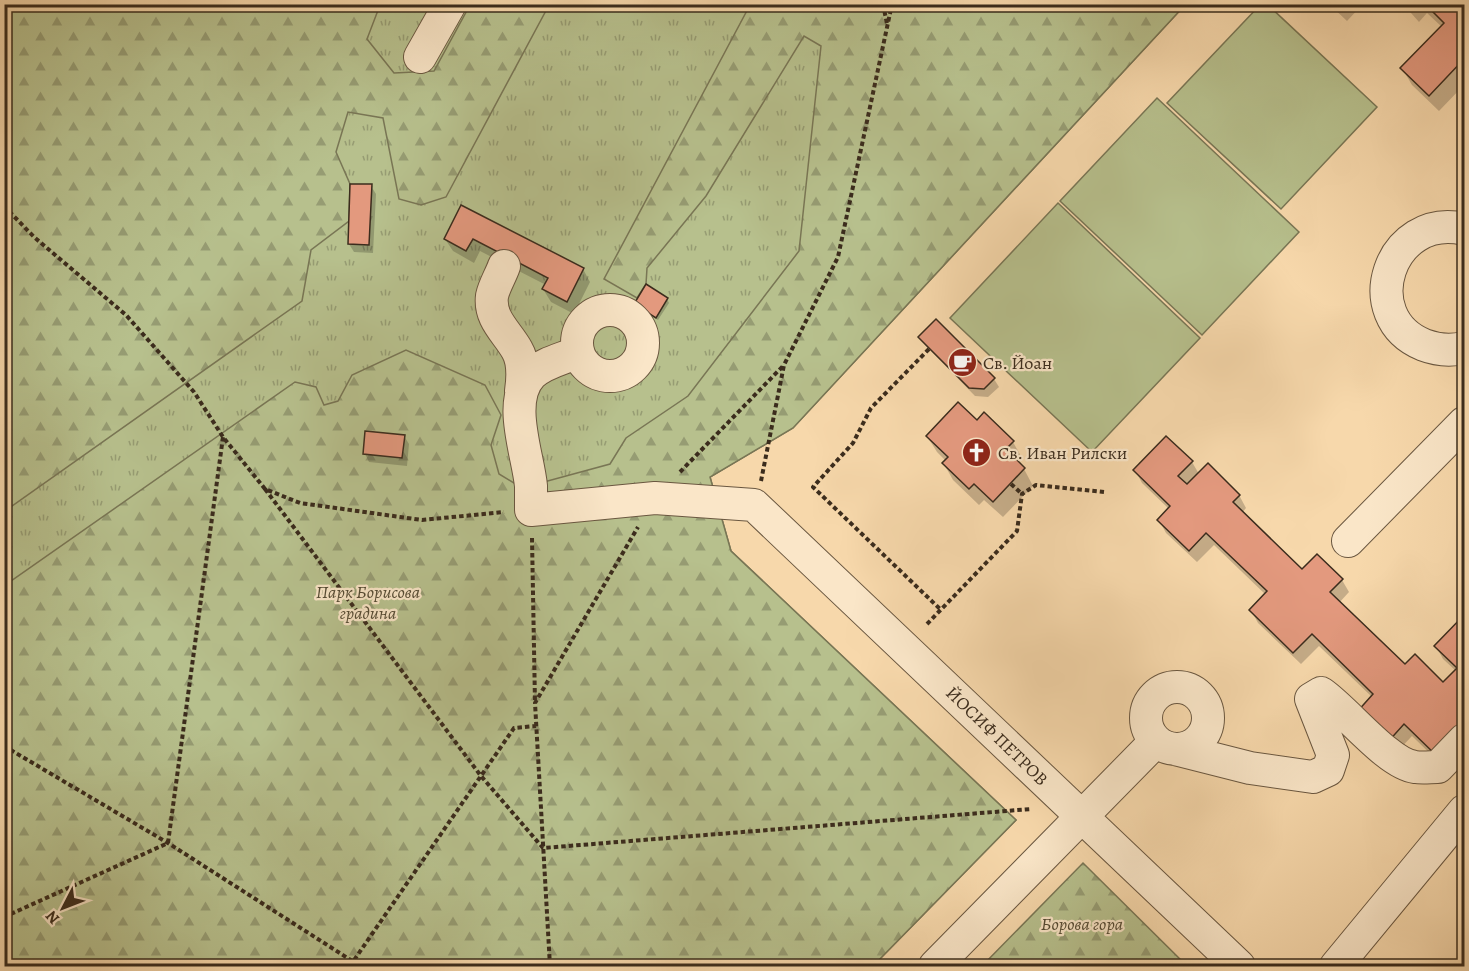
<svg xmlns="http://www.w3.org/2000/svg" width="1469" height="971" font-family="Alegreya,serif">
	<defs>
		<pattern id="grass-tufts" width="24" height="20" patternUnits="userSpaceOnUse" patternTransform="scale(1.5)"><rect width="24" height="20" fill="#b7c08d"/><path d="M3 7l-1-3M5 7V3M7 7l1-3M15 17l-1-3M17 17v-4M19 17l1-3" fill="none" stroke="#969c73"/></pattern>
		<pattern id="forest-firs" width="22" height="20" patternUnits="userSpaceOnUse" patternTransform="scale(1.5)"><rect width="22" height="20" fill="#b7c08d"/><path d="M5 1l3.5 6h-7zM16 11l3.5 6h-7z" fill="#969c73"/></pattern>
	</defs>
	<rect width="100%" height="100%" fill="#f7d8ab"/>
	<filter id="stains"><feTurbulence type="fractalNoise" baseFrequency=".00333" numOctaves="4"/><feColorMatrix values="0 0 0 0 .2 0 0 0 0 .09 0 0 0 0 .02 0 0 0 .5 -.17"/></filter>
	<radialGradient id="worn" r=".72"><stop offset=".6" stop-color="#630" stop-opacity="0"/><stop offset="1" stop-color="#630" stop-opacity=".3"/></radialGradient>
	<!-- grass -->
	<path fill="url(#grass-tufts)" stroke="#797655" stroke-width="1.5" d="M5,5H1185L793,428L710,477L731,551L1016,820L873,966H5Z"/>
	<!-- forest -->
	<path fill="url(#forest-firs)" stroke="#797655" stroke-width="1.5" d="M5,5H380L367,39L394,73L434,71L470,5H549L446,197L421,205L399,199L383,118L348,112L336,152L350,184L349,221L311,250L302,301L5,511Z
		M750,5H1185L793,428L710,477L731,551L1016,820L873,966H5L4,586L295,382L316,387L324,405L338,401L352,375L406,350L485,385L501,415L491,445L499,474L522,488L610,464L626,438L688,396L799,251L821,46L804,36L706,196L647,268L646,284L637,298L604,279Z
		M1083,863L1187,966H982Z"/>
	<!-- pitch -->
	<path fill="#b7c08d" stroke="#797655" stroke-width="1.5" d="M1268,5L1377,107L1281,209L1167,103L1260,5Z
		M1157,98L1299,232L1202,335L1060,201Z
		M1058,203L1200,338L1092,452L950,318Z"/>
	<!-- shadow -->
	<path fill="#0003" d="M1329,4H1363L1347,21Z
		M1403,4H1464V85L1439,111L1412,85L1402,68L1442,27L1427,13L1419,22Z
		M371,186L376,194L373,253L354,252L349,244Z
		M462,207L583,269L590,282L574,314L551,302L543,289L546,285L480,251L474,263L453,251L445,239Z
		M667,299L669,303L658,320L637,308L635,304Z
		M920,337L994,379L999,387L988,397L975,396L925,345Z
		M977,422L1013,442L1022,458L1018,463L1024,469L1033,486L1003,517L984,500L979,505L953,480L944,464L946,461L937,452L927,436Z
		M404,436L409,444L407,466L369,462L365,454Z
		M1192,462L1199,474L1239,495L1246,508L1242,513L1302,571L1342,580L1349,592L1339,603L1405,666L1443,684L1456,671L1443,659L1436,646L1464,617V754L1448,771L1412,736L1395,754L1372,697L1319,646L1301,664L1258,623L1251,610L1266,595L1214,545L1197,562L1166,533L1159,520L1169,509L1142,483L1135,470Z"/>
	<!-- building -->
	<path fill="#e3997e" stroke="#3b2c1d" stroke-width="1.5" d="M1425,4H1464V59L1429,96L1400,68L1444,23Z
		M350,184H372L369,245L348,244Z
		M461,205L584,268L567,302L542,289L548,278L473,239L466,251L444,239Z
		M646,284L668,298L656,318L634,304Z
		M936,319L995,378L984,389L969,388L918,337Z
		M958,402L977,420L984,412L1014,441L1006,449L1025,468L993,502L974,484L969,489L942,463L948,457L926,436Z
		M365,431L405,435L402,458L363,454Z
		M1166,436L1193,461L1178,476L1187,484L1208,463L1240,495L1233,502L1302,569L1317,554L1343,579L1330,592L1405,664L1415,654L1443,682L1457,668L1434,646L1464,615V734L1440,759L1404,724L1387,743L1356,713L1373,694L1312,634L1293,653L1249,610L1267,591L1206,533L1189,551L1157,520L1170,506L1133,470Z"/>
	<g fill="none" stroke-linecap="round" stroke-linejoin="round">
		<defs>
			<path id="minor" d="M420,57L450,4
				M1464,229C1389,212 1355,317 1424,345C1437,350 1450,351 1464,348
				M504,266C501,275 494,286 492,296C489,319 507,332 517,350C524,362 523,377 521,391
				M577 343a33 33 0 1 1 66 0a33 33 0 1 1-66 0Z
				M578,352C563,359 545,362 532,374C506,400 528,454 531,486C531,494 531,502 531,510L655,498L754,505L1239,966
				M1348,541L1464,423
				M1146 718a31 31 0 1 1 62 0a31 31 0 1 1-62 0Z
				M1175,749L1250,768L1313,777L1328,770L1333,755L1311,699L1321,693C1346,710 1388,764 1415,767C1422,768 1431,767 1438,767L1464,740
				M935,966L1156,741
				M1336,966L1464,811"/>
		</defs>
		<!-- minor casing -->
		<use href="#minor" stroke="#6a5740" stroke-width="34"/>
		<!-- path -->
		<path stroke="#3b2c1d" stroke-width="4" stroke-dasharray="4.5 3" stroke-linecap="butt" d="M883,4L887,24
			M4,206L34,237L126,315L194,392L223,437L265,489L300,503L422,520L504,512
			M929,349L871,408L853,443L813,487L940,609
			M680,472L784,365
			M761,481L784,365L838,257L892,4
			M1011,484L1022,494
			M265,489L481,776L543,848L1031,809
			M532,538L535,703
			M927,624L1017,531L1022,494L1036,485L1104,492
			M4,746L168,843L360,966
			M4,917L168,843L223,437
			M350,966L514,728L536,726
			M550,966L535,703L638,527"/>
		<!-- minor -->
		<use href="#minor" stroke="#fae6c8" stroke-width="32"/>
	</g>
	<!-- icons -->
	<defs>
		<symbol id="cafe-disc" viewBox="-11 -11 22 22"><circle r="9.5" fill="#8f2418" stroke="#fae6c8"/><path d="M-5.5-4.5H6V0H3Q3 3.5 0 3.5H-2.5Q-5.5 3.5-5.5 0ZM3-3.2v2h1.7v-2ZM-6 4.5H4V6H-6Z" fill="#fff"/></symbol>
		<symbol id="church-disc" viewBox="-11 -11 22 22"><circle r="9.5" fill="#8f2418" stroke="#fae6c8"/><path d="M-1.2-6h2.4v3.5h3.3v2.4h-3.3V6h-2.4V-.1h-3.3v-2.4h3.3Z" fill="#fff"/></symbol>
	</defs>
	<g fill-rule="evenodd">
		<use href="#cafe-disc" x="946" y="346" width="33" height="33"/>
		<use href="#church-disc" x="960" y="436" width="33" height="33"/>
	</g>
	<g text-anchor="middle" stroke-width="4.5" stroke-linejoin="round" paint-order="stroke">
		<!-- poi labels -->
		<g font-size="18" fill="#3b2c1d" stroke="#fae6c8" text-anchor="start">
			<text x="983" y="369">Св. Йоан</text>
			<text x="998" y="459">Св. Иван Рилски</text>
		</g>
		<!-- park labels -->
		<g font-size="18" font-style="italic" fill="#544a33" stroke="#fae6c8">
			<text x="368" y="598">Парк Борисова<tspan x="368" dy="21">градина</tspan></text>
			<text x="1082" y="930">Борова гора</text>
		</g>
		<!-- street labels -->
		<g font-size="18" fill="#3b2c1d" stroke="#fae6c8">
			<text transform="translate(997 736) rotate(44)" y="6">ЙОСИФ ПЕТРОВ</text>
		</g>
	</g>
	<!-- margin -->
	<rect width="1469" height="971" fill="none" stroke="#f7d8ab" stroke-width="24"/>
	<rect x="6" y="6" width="1457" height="959" fill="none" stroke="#3b2c1d" stroke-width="3"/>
	<rect x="12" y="12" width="1445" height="947" fill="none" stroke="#3b2c1d" stroke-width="1.5"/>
	<!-- north arrow -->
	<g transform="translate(63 908) rotate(228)" stroke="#fae6c8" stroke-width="4.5" paint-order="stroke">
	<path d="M0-4.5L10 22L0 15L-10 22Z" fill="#3b2c1d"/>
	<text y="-9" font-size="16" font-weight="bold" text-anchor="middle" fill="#3b2c1d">N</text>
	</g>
	<rect width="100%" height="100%" filter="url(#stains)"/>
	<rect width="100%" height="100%" fill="url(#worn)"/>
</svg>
